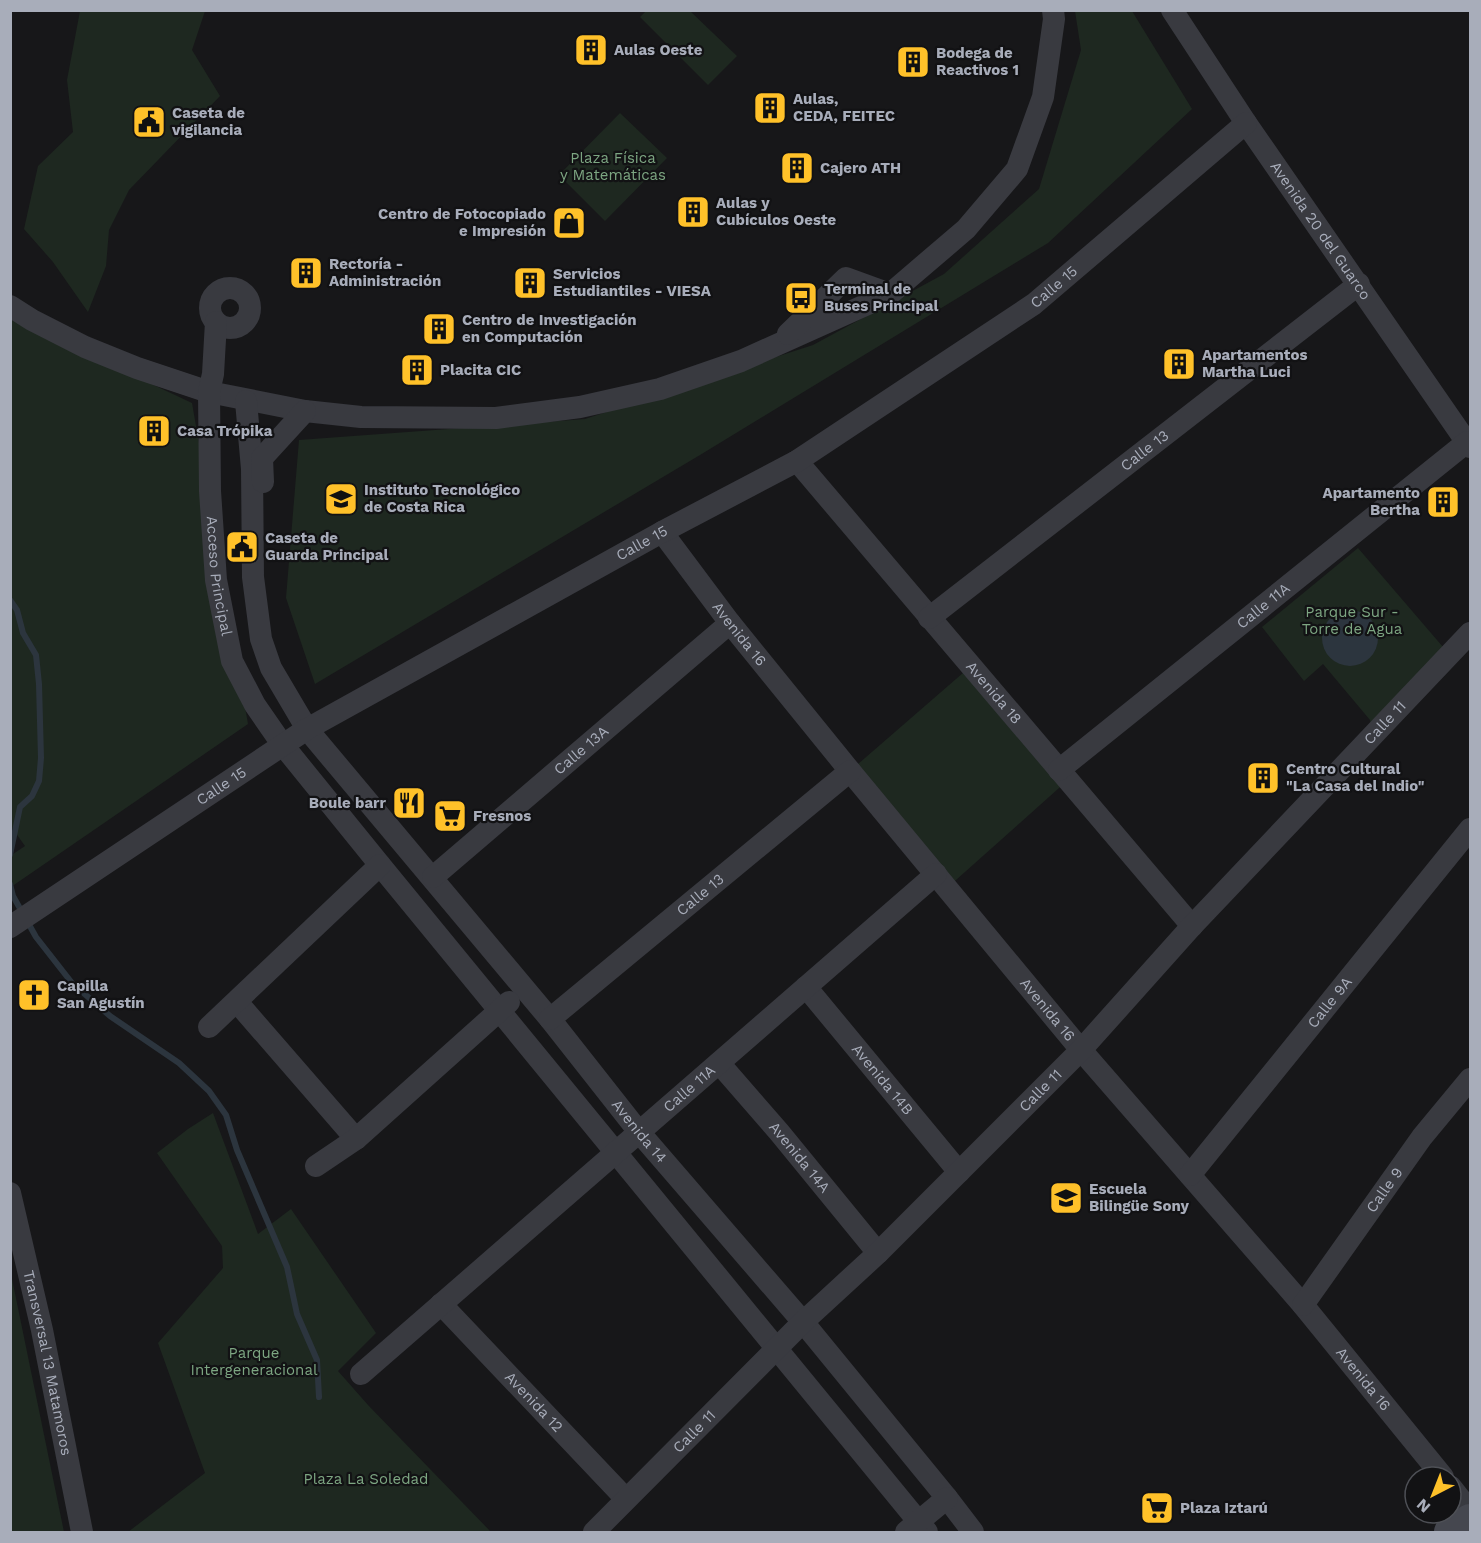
<svg xmlns="http://www.w3.org/2000/svg" width="1481" height="1543" font-family="'Work Sans',sans-serif">
	<rect width="100%" height="100%" fill="#171719"/>
	<!-- green -->
	<path fill="#1e2820" d="M647,10L690,11L737,56L708,85L640,17Z
		M80,11H205L192,50L220,96L129,190L109,230L106,266L88,312L53,262L24,229L38,166L73,132L67,80Z
		M1075,11H1132L1192,109L1048,243L700,455L315,684L286,598L299,440L585,419L813,345L944,274L1039,189L1081,50Z
		M620,113L667,158L605,221L559,175Z
		M11,318L192,403L248,724L11,887L10,856L25,846L10,825Z
		M1358,548L1443,647L1371,729L1370,720L1323,664L1304,681L1262,627Z
		M971,666L1068,780L947,888L850,771Z
		M213,1113L258,1234L291,1209L376,1333L338,1371L368,1405L491,1532H128L205,1473L158,1343L223,1268L222,1246L157,1153L188,1129Z
		M11,1274L64,1532H11Z"/>
	<!-- water -->
	<path fill="#2c353e" d="M1322 638a28 28 0 1 1 56 0a28 28 0 1 1-56 0Z"/>
	<g fill="none" stroke-linecap="round" stroke-linejoin="round">
		<!-- stream -->
		<path stroke="#2c353e" stroke-width="6" d="M10,600L17,610L23,633L36,655L39,684L41,758L39,781L32,796L20,807L10,855
			M10,884L13,896L36,937L72,983L110,1016L179,1063L209,1091L226,1115L237,1150L287,1267L297,1314L317,1360L319,1397"/>
		<!-- street -->
		<g stroke="#393a40" stroke-width="22">
			<path id="s1" d="M1172,10L1246,123L1470,447"/>
			<circle cx="230" cy="308" r="20"/>
			<path d="M10,306L32,320L85,347L137,368L209,392L305,411L361,417L496,418L580,407L660,389L741,361L890,294L966,229L1017,169L1043,97L1054,19L1053,10"/>
			<path id="s2" d="M216,322L213,374L209,392L210,491L216,580L232,661L255,705L282,744L380,865L927,1532"/>
			<path d="M788,334L846,278L890,294"/>
			<path id="s3" d="M246,401L252,469L253,577L261,639L271,668L307,729L550,1019L639,1132L803,1322L947,1498L973,1532"/>
			<path id="s4" d="M797,461L1192,926"/>
			<path d="M263,482L262,458L305,411"/>
			<path id="s5" d="M662,532L730,623L850,771L1081,1050L1303,1305L1443,1477"/>
			<path id="s6" d="M929,618L1359,284"/>
			<path id="s7" d="M1059,770L1467,442"/>
			<path id="s8" d="M433,877L730,623"/>
			<path id="s9" d="M10,927L307,729L662,532L797,461L1034,304L1246,123"/>
			<path id="s10" d="M806,987L959,1172"/>
			<path d="M237,1002L356,1139"/>
			<path id="s11" d="M550,1019L850,771"/>
			<path d="M209,1027L380,865"/>
			<path id="s12" d="M719,1063L779,1132L878,1253"/>
			<path d="M316,1166L356,1139L509,1002"/>
			<path id="s13" d="M1190,1175L1470,829"/>
			<path id="s14" d="M10,1193L42,1330L82,1532"/>
			<path id="s15" d="M441,1304L626,1499"/>
			<path id="s16" d="M1303,1305L1422,1137L1470,1079"/>
			<path id="s17" d="M361,1374L936,874"/>
			<path d="M1451,1487L1470,1511"/>
			<path id="s18" d="M594,1532L803,1322L878,1253L1081,1050L1192,926L1470,633"/>
			<path d="M906,1532L947,1498"/>
		</g>
		<!-- secondary -->
		<path stroke="#45474f" stroke-width="32" d="M1450,1532L1470,1520"/>
	</g>
	<!-- icons -->
	<defs>
		<symbol id="building-square" viewBox="-11 -11 22 22"><rect x="-9" y="-9" width="18" height="18" rx="4" fill="#ffc129" stroke="#121214"/><path d="M-4-6H4V6H1V3H-1V6H-4ZM-2.5-4.3h1.7v1.8h-1.7ZM.8-4.3h1.7v1.8H.8ZM-2.5-1h1.7V.8h-1.7ZM.8-1h1.7V.8H.8Z" fill="#111"/></symbol>
		<symbol id="civic-square" viewBox="-11 -11 22 22"><rect x="-9" y="-9" width="18" height="18" rx="4" fill="#ffc129" stroke="#121214"/><path d="M-.6-6.5H3V-4.5H.6V-3L4-1V1h2V6H-6V1h2V-1L-.6-3ZM-1.2 2.5V6h2.4V2.5Z" fill="#111"/></symbol>
		<symbol id="shop-square" viewBox="-11 -11 22 22"><rect x="-9" y="-9" width="18" height="18" rx="4" fill="#ffc129" stroke="#121214"/><path d="M-5-2.5h2.3a2.7 3.5 0 0 1 5.4 0H5L5.5 6h-11ZM-1.5-2.5h3a1.5 2.3 0 0 0-3 0Z" fill="#111"/></symbol>
		<symbol id="bus-square" viewBox="-11 -11 22 22"><rect x="-9" y="-9" width="18" height="18" rx="4" fill="#ffc129" stroke="#121214"/><path d="M-5-6H5V4H4V6H2V4H-2V6H-4V4H-5ZM-3.5-4V0h7V-4ZM-3.5 1.2v1.5H-2V1.2ZM2 1.2v1.5H3.5V1.2Z" fill="#111"/></symbol>
		<symbol id="university-square" viewBox="-11 -11 22 22"><rect x="-9" y="-9" width="18" height="18" rx="4" fill="#ffc129" stroke="#121214"/><path d="M0-5L7-2L0 1L-7-2ZM-4 1L0 2.5L4 1V4Q0 6-4 4Z" fill="#111"/></symbol>
		<symbol id="restaurant-square" viewBox="-11 -11 22 22"><rect x="-9" y="-9" width="18" height="18" rx="4" fill="#ffc129" stroke="#121214"/><path d="M-5-6h1v4h1v-4h1v4h1v-4h1v5L-1.5 .5V6h-2V.5L-5-1ZM5-6V6H3V1.5H1.5Q1.5-4 5-6Z" fill="#111"/></symbol>
		<symbol id="supermarket-square" viewBox="-11 -11 22 22"><rect x="-9" y="-9" width="18" height="18" rx="4" fill="#ffc129" stroke="#121214"/><path d="M-6-5.5h2.5l.6 2H6L4.5 2H-2.5L-4.4-4H-6ZM-1.5 3.2a1.3 1.3 0 1 0 .1 0ZM3 3.2a1.3 1.3 0 1 0 .1 0Z" fill="#111"/></symbol>
		<symbol id="church-square" viewBox="-11 -11 22 22"><rect x="-9" y="-9" width="18" height="18" rx="4" fill="#ffc129" stroke="#121214"/><path d="M-1.2-6h2.4v3.5h3.3v2.4h-3.3V6h-2.4V-.1h-3.3v-2.4h3.3Z" fill="#111"/></symbol>
		<symbol id="school-square" viewBox="-11 -11 22 22"><rect x="-9" y="-9" width="18" height="18" rx="4" fill="#ffc129" stroke="#121214"/><path d="M0-5L7-2L0 1L-7-2ZM-4 1L0 2.5L4 1V4Q0 6-4 4Z" fill="#111"/></symbol>
	</defs>
	<g fill-rule="evenodd">
		<use href="#building-square" x="572" y="31" width="38" height="38"/>
		<use href="#building-square" x="894" y="43" width="38" height="38"/>
		<use href="#building-square" x="751" y="89" width="38" height="38"/>
		<use href="#civic-square" x="130" y="103" width="38" height="38"/>
		<use href="#building-square" x="778" y="149" width="38" height="38"/>
		<use href="#building-square" x="674" y="193" width="38" height="38"/>
		<use href="#shop-square" x="550" y="204" width="38" height="38"/>
		<use href="#building-square" x="287" y="254" width="38" height="38"/>
		<use href="#building-square" x="511" y="264" width="38" height="38"/>
		<use href="#bus-square" x="782" y="279" width="38" height="38"/>
		<use href="#building-square" x="420" y="310" width="38" height="38"/>
		<use href="#building-square" x="1160" y="345" width="38" height="38"/>
		<use href="#building-square" x="398" y="351" width="38" height="38"/>
		<use href="#building-square" x="135" y="412" width="38" height="38"/>
		<use href="#university-square" x="322" y="480" width="38" height="38"/>
		<use href="#building-square" x="1424" y="483" width="38" height="38"/>
		<use href="#civic-square" x="223" y="528" width="38" height="38"/>
		<use href="#building-square" x="1244" y="759" width="38" height="38"/>
		<use href="#restaurant-square" x="390" y="784" width="38" height="38"/>
		<use href="#supermarket-square" x="431" y="797" width="38" height="38"/>
		<use href="#church-square" x="15" y="976" width="38" height="38"/>
		<use href="#school-square" x="1047" y="1179" width="38" height="38"/>
		<use href="#supermarket-square" x="1138" y="1489" width="38" height="38"/>
	</g>
	<g text-anchor="middle" stroke-width="4.5" stroke-linejoin="round" paint-order="stroke">
		<!-- poi labels -->
		<g font-size="15" font-weight="bold" fill="#a8adba" stroke="#121214" text-anchor="start">
			<text x="614" y="55">Aulas Oeste</text>
			<text x="936" y="58">Bodega de<tspan x="936" dy="17">Reactivos 1</tspan></text>
			<text x="793" y="104">Aulas,<tspan x="793" dy="17">CEDA, FEITEC</tspan></text>
			<text x="172" y="118">Caseta de<tspan x="172" dy="17">vigilancia</tspan></text>
			<text x="820" y="173">Cajero ATH</text>
			<text x="716" y="208">Aulas y<tspan x="716" dy="17">Cubículos Oeste</tspan></text>
			<text x="546" y="219" text-anchor="end">Centro de Fotocopiado<tspan x="546" dy="17">e Impresión</tspan></text>
			<text x="329" y="269">Rectoría -<tspan x="329" dy="17">Administración</tspan></text>
			<text x="553" y="279">Servicios<tspan x="553" dy="17">Estudiantiles - VIESA</tspan></text>
			<text x="824" y="294">Terminal de<tspan x="824" dy="17">Buses Principal</tspan></text>
			<text x="462" y="325">Centro de Investigación<tspan x="462" dy="17">en Computación</tspan></text>
			<text x="1202" y="360">Apartamentos<tspan x="1202" dy="17">Martha Luci</tspan></text>
			<text x="440" y="375">Placita CIC</text>
			<text x="177" y="436">Casa Trópika</text>
			<text x="364" y="495">Instituto Tecnológico<tspan x="364" dy="17">de Costa Rica</tspan></text>
			<text x="1420" y="498" text-anchor="end">Apartamento<tspan x="1420" dy="17">Bertha</tspan></text>
			<text x="265" y="543">Caseta de<tspan x="265" dy="17">Guarda Principal</tspan></text>
			<text x="1286" y="774">Centro Cultural<tspan x="1286" dy="17">"La Casa del Indio"</tspan></text>
			<text x="386" y="808" text-anchor="end">Boule barr</text>
			<text x="473" y="821">Fresnos</text>
			<text x="57" y="991">Capilla<tspan x="57" dy="17">San Agustín</tspan></text>
			<text x="1089" y="1194">Escuela<tspan x="1089" dy="17">Bilingüe Sony</tspan></text>
			<text x="1180" y="1513">Plaza Iztarú</text>
		</g>
		<!-- park labels -->
		<g font-size="15" fill="#7da682" stroke="#121214">
			<text x="613" y="163">Plaza Física<tspan x="613" dy="17">y Matemáticas</tspan></text>
			<text x="1352" y="617">Parque Sur -<tspan x="1352" dy="17">Torre de Agua</tspan></text>
			<text x="254" y="1358">Parque<tspan x="254" dy="17">Intergeneracional</tspan></text>
			<text x="366" y="1484">Plaza La Soledad</text>
		</g>
		<!-- street labels -->
		<g font-size="15" fill="#a8adba" stroke="#121214">
			<text dy="5" stroke="none"><textPath href="#s1" startOffset="266">Avenida 20 del Guarco</textPath></text>
			<text dy="5" stroke="none"><textPath href="#s9" startOffset="1226">Calle 15</textPath></text>
			<text dy="5" stroke="none"><textPath href="#s6" startOffset="273">Calle 13</textPath></text>
			<text dy="5" stroke="none"><textPath href="#s9" startOffset="740">Calle 15</textPath></text>
			<text dy="5" stroke="none"><textPath href="#s2" startOffset="255">Acceso Principal</textPath></text>
			<text dy="5" stroke="none"><textPath href="#s7" startOffset="262">Calle 11A</textPath></text>
			<text dy="5" stroke="none"><textPath href="#s5" startOffset="128">Avenida 16</textPath></text>
			<text dy="5" stroke="none"><textPath href="#s4" startOffset="304">Avenida 18</textPath></text>
			<text dy="5" stroke="none"><textPath href="#s18" startOffset="1132">Calle 11</textPath></text>
			<text dy="5" stroke="none"><textPath href="#s8" startOffset="195">Calle 13A</textPath></text>
			<text dy="5" stroke="none"><textPath href="#s9" startOffset="254">Calle 15</textPath></text>
			<text dy="5" stroke="none"><textPath href="#s11" startOffset="195">Calle 13</textPath></text>
			<text dy="5" stroke="none"><textPath href="#s13" startOffset="222">Calle 9A</textPath></text>
			<text dy="5" stroke="none"><textPath href="#s5" startOffset="614">Avenida 16</textPath></text>
			<text dy="5" stroke="none"><textPath href="#s10" startOffset="120">Avenida 14B</textPath></text>
			<text dy="5" stroke="none"><textPath href="#s17" startOffset="435">Calle 11A</textPath></text>
			<text dy="5" stroke="none"><textPath href="#s18" startOffset="628">Calle 11</textPath></text>
			<text dy="5" stroke="none"><textPath href="#s3" startOffset="862">Avenida 14</textPath></text>
			<text dy="5" stroke="none"><textPath href="#s12" startOffset="124">Avenida 14A</textPath></text>
			<text dy="5" stroke="none"><textPath href="#s16" startOffset="141">Calle 9</textPath></text>
			<text dy="5" stroke="none"><textPath href="#s14" startOffset="174">Transversal 13 Matamoros</textPath></text>
			<text dy="5" stroke="none"><textPath href="#s5" startOffset="1100">Avenida 16</textPath></text>
			<text dy="5" stroke="none"><textPath href="#s15" startOffset="135">Avenida 12</textPath></text>
			<text dy="5" stroke="none"><textPath href="#s18" startOffset="142">Calle 11</textPath></text>
		</g>
	</g>
	<!-- border -->
	<rect width="1481" height="1543" fill="none" stroke="#a8adba" stroke-width="24"/>
	<!-- north arrow -->
	<g transform="translate(1433 1495) rotate(222)"><circle r="28" fill="#121214" stroke="#4e5056" stroke-width="1.5"/>
	<path d="M0-4.5L10 22L0 15L-10 22Z" fill="#ffc129"/>
	<text y="-9" font-size="16" font-weight="bold" text-anchor="middle" fill="#a8adba">N</text>
	</g>
</svg>
